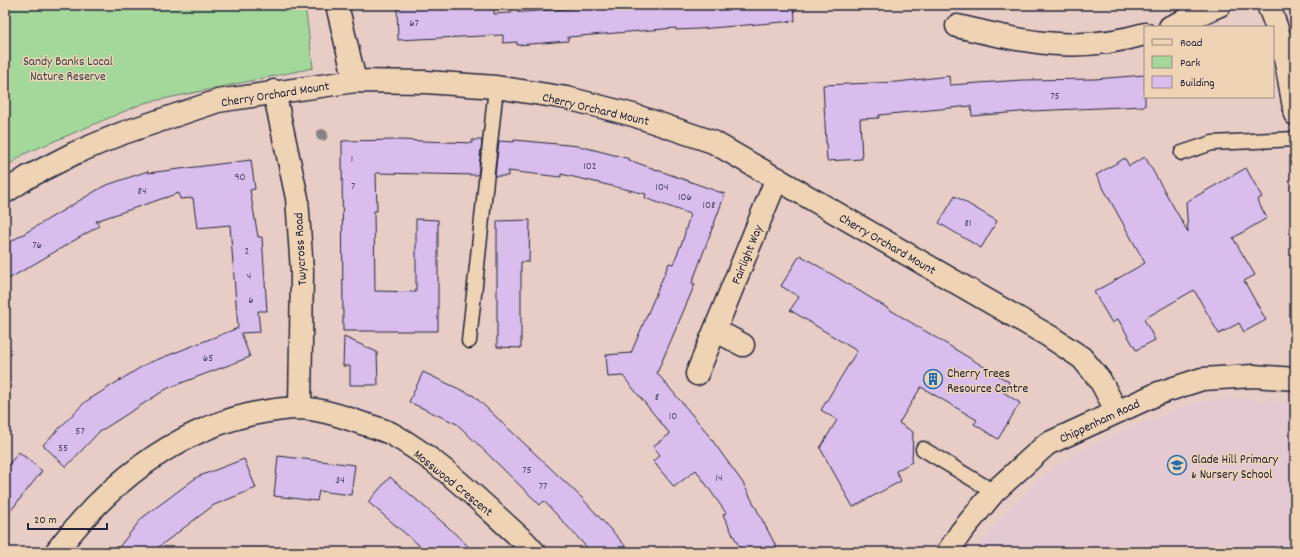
<svg xmlns="http://www.w3.org/2000/svg" width="1300" height="557" font-family="Dekko,sans-serif">
	<rect width="100%" height="100%" fill="#e8cdc6"/>
	<filter id="ink" filterUnits="userSpaceOnUse"><feTurbulence type="fractalNoise" baseFrequency=".025" numOctaves="2"/><feDisplacementMap in="SourceGraphic" scale="8" xChannelSelector="R" yChannelSelector="G"/><feConvolveMatrix kernelMatrix="1 2 1 2 8 2 1 2 1" color-interpolation-filters="sRGB"/></filter>
	<g filter="url(#ink)">
		<!-- built -->
		<path fill="#e4c8d2" d="M1233,398L1295,403V552H975L997,521L1041,477L1076,453L1102,440L1180,408L1200,402Z"/>
		<!-- green -->
		<path fill="#a4d89a" stroke="#637d6a" d="M5,5H305L313,68L144,103L24,154L5,168Z
			M219,548L314,549L318,552H214Z"/>
		<!-- building -->
		<path fill="#d9beed" stroke="#22223b" d="M397,5H494V14L582,8V5H794L795,21L699,29L676,30V28L568,37V41L517,45V42L503,43V35L398,40Z
			M1145,75V106L1032,111L972,116L971,106L879,115V118L860,119L862,159L827,161L823,85L897,82L949,76L950,85L1022,80L1095,79Z
			M399,140L472,143V140H482L478,175L376,173L377,211H374L375,291L416,292V219L438,220V331H343L342,141Z
			M514,140L579,146L630,159L629,160L725,194L692,283L695,284L657,373L704,429L743,483L779,552H742L723,515L726,513L696,470L674,487L653,461L660,455L653,446L670,434L623,376L608,377L606,355L631,353L669,263L673,264L683,240L690,214L645,198L646,194L561,174V177L508,171V176H495L499,141L514,142Z
			M1145,157L1188,232L1186,202L1246,168L1262,197L1257,200L1267,218L1233,238L1255,275L1244,281L1266,320L1244,332L1239,323L1219,334L1194,290L1144,319L1155,340L1136,350L1118,319L1112,323L1094,292L1145,263L1096,175L1125,158L1129,166Z
			M251,160L255,189L250,190L258,237H262L267,311H258L260,332L241,333L250,357L168,388L99,432L66,467L43,445L85,402L146,364L238,328L230,225L197,228L193,198L180,199L179,193L96,221L99,226L5,281V245L104,186L148,171V173Z
			M955,196L997,221L981,248L939,223Z
			M530,220L529,262H521V348L497,347V221Z
			M800,255L1009,382L1003,392L1020,403L998,439L974,424L977,420L921,387L899,423L913,432L912,462L896,471L901,481L853,507L820,448L837,420L821,410L857,351L790,310L799,297L781,286Z
			M344,337L377,352L378,385H350V366H343Z
			M423,372L474,396L581,497L631,552H591L544,501L540,505L457,424L409,402Z
			M19,452L42,471L5,518V469Z
			M278,456L355,465L351,495L319,491L317,501L274,496Z
			M244,459L256,488L214,505L152,552H115L142,518L197,477Z
			M390,477L448,527L474,552H427L368,502Z"/>
		<g fill="none" stroke-linecap="round" stroke-linejoin="round">
			<defs>
				<path id="lane" d="M1182,153L1212,143L1295,139
					M469,341L496,87
					M923,449L994,492"/>
				<path id="street" d="M337,5L355,81
					M1268,5C1283,39 1289,77 1295,114
					M957,26C1025,42 1076,54 1145,34
					M1170,27L1220,5
					M274,91L297,198L302,271L300,408
					M5,192L28,177L75,153L123,133L218,101L355,81L426,82L496,87L567,98L633,115L713,142L1049,336L1082,358L1100,380L1117,412
					M715,330L743,345
					M697,374L777,178
					M56,552C105,487 171,432 252,414C267,411 284,408 300,408C321,409 342,416 361,423C371,426 381,429 390,433C440,460 481,503 524,541L534,552
					M948,552L961,532L994,492L1047,444L1159,393L1202,379L1254,376L1295,379"/>
			</defs>
			<!-- lane casing -->
			<use href="#lane" stroke="#22223b" stroke-width="17"/>
			<!-- street casing -->
			<use href="#street" stroke="#22223b" stroke-width="25"/>
			<!-- lane -->
			<use href="#lane" stroke="#eed3b5" stroke-width="14"/>
			<!-- street -->
			<use href="#street" stroke="#eed3b5" stroke-width="22"/>
		</g>
		<!-- trees -->
		<circle fill="#898384" cx="322" cy="135" r="6"/>
	</g>
	<!-- icons -->
	<defs>
		<symbol id="building-ring" viewBox="-11 -11 22 22"><circle r="9.5" fill="#eed3b5" stroke="#1f6fb2" stroke-width="1.5"/><path d="M-4-6H4V6H1V3H-1V6H-4ZM-2.5-4.3h1.7v1.8h-1.7ZM.8-4.3h1.7v1.8H.8ZM-2.5-1h1.7V.8h-1.7ZM.8-1h1.7V.8H.8Z" fill="#1f6fb2"/></symbol>
		<symbol id="school-ring" viewBox="-11 -11 22 22"><circle r="9.5" fill="#eed3b5" stroke="#1f6fb2" stroke-width="1.5"/><path d="M0-5L7-2L0 1L-7-2ZM-4 1L0 2.5L4 1V4Q0 6-4 4Z" fill="#1f6fb2"/></symbol>
	</defs>
	<g fill-rule="evenodd">
		<use href="#building-ring" x="922" y="368" width="22" height="22"/>
		<use href="#school-ring" x="1166" y="454" width="22" height="22"/>
	</g>
	<g text-anchor="middle" stroke-width="3" stroke-linejoin="round" paint-order="stroke">
		<!-- number labels -->
		<g font-size="11" fill="#504968">
			<text x="414" y="26">67</text>
			<text x="1055" y="99">75</text>
			<text x="352" y="162">1</text>
			<text x="590" y="169">102</text>
			<text x="240" y="180">90</text>
			<text x="353" y="189">7</text>
			<text x="662" y="190">104</text>
			<text x="142" y="194">84</text>
			<text x="685" y="200">106</text>
			<text x="709" y="208">108</text>
			<text x="968" y="226">81</text>
			<text x="37" y="248">76</text>
			<text x="247" y="254">2</text>
			<text x="249" y="279">4</text>
			<text x="251" y="303">6</text>
			<text x="208" y="361">65</text>
			<text x="657" y="400">8</text>
			<text x="673" y="419">10</text>
			<text x="80" y="434">57</text>
			<text x="63" y="451">55</text>
			<text x="527" y="473">75</text>
			<text x="719" y="481">14</text>
			<text x="340" y="483">34</text>
			<text x="543" y="489">77</text>
		</g>
		<!-- park labels -->
		<g font-size="13" fill="#3c464e" stroke="#eed3b5">
			<text x="68" y="65">Sandy Banks Local<tspan x="68" dy="15">Nature Reserve</tspan></text>
		</g>
		<!-- street labels -->
		<g font-size="13" fill="#22223b" stroke="#eed3b5">
			<text transform="translate(275 93) rotate(-9)" y="5">Cherry Orchard Mount</text>
			<text transform="translate(596 108) rotate(13)" y="5">Cherry Orchard Mount</text>
			<text transform="translate(888 243) rotate(30)" y="5">Cherry Orchard Mount</text>
			<text transform="translate(299 249) rotate(-93)" y="5">Twycross Road</text>
			<text transform="translate(746 254) rotate(-68)" y="5">Fairlight Way</text>
			<text transform="translate(1099 420) rotate(-25)" y="5">Chippenham Road</text>
			<text transform="translate(454 482) rotate(39)" y="5">Mosswood Crescent</text>
		</g>
		<!-- poi labels -->
		<g font-size="13" fill="#22223b" stroke="#eed3b5" text-anchor="start">
			<text x="947" y="377">Cherry Trees<tspan x="947" dy="15">Resource Centre</tspan></text>
			<text x="1191" y="463">Glade Hill Primary<tspan x="1191" dy="15">&amp; Nursery School</tspan></text>
		</g>
	</g>
	<!-- margin -->
	<rect width="1300" height="557" fill="none" stroke="#eed3b5" stroke-width="20"/>
	<rect x="10" y="10" width="1280" height="537" fill="none" stroke="#22223b" stroke-width="1.5" filter="url(#ink)"/>
	<!-- legend -->
	<rect x="1144" y="26" width="130" height="72" fill="#eed3b5" stroke="#9c8c84"/>
	<rect x="1152" y="39" width="20" height="6" fill="#eed3b5" stroke="#9c8c84"/>
	<text x="1180" y="46" font-size="12" fill="#22223b">Road</text>
	<rect x="1152" y="56" width="20" height="12" fill="#a4d89a" stroke="#9c8c84"/>
	<text x="1180" y="66" font-size="12" fill="#22223b">Park</text>
	<rect x="1152" y="76" width="20" height="12" fill="#d9beed" stroke="#9c8c84"/>
	<text x="1180" y="86" font-size="12" fill="#22223b">Building</text>
	<!-- scale -->
	<path d="M28 523v6h79v-6" fill="none" stroke="#22223b" stroke-width="2"/>
	<text x="34" y="523" font-size="12" fill="#22223b" stroke="#eed3b5" stroke-width="3" paint-order="stroke">20 m</text>
</svg>
